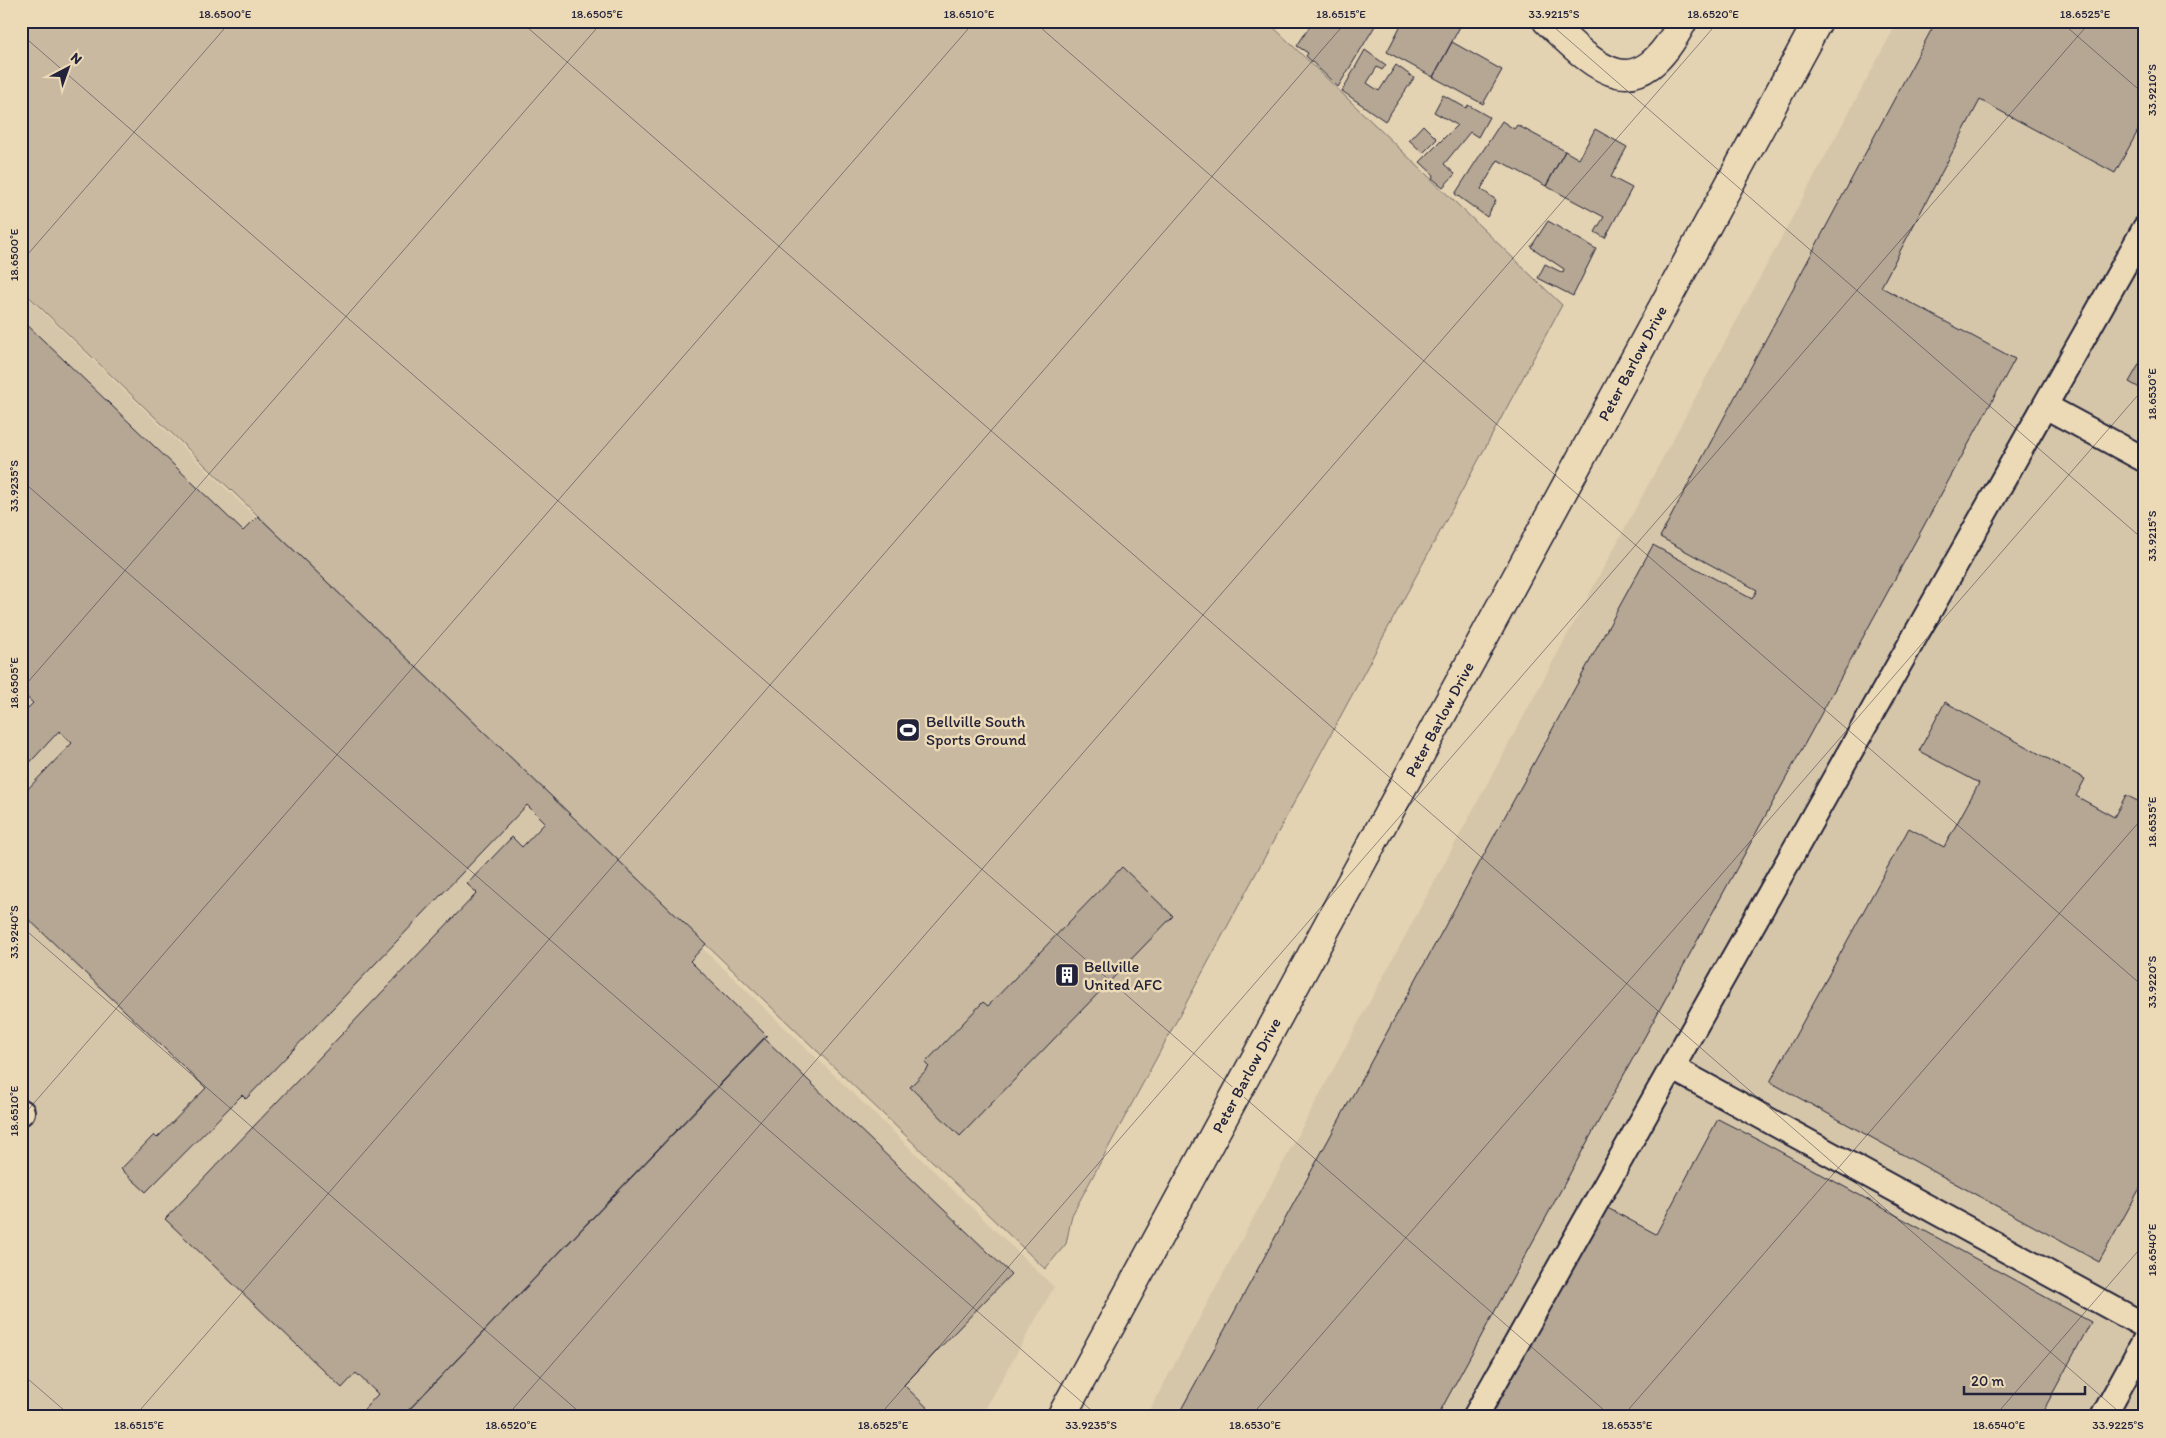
<svg xmlns="http://www.w3.org/2000/svg" width="2166" height="1438" font-family="Itim,sans-serif">
	<rect width="100%" height="100%" fill="#e4d3b2"/>
	<filter id="ink" filterUnits="userSpaceOnUse"><feTurbulence type="fractalNoise" baseFrequency=".02" numOctaves="2"/><feDisplacementMap in="SourceGraphic" scale="10" xChannelSelector="R" yChannelSelector="G"/><feConvolveMatrix kernelMatrix="1 2 1 2 8 2 1 2 1" color-interpolation-filters="sRGB"/></filter>
	<g filter="url(#ink)">
		<!-- built -->
		<path fill="#d6c6a9" d="M1898,21H2145V1417H1146Z
			M21,291L1054,1287L981,1417H21Z"/>
		<!-- green -->
		<path fill="#c8b9a0" stroke="#756e6e" d="M21,21H1267L1562,305L1072,1215L1066,1244L1045,1269L21,289Z"/>
		<!-- building -->
		<path fill="#b5a794" stroke="#22223b" d="M1313,21H1378L1338,87L1306,56L1308,53L1297,46Z
			M1393,21H1463L1433,77L1387,52L1401,25Z
			M1936,21H2145V118L2115,173L1980,100L1881,287L2015,359L1437,1417H1177L1653,545L1752,599L1757,590L1660,537Z
			M1452,42L1502,70L1483,104L1433,77Z
			M1365,50L1386,65L1382,70L1377,67L1367,83L1379,91L1396,65L1414,78L1385,121L1342,91Z
			M1443,95L1466,108L1468,105L1489,117L1478,137L1470,132L1444,164L1455,174L1443,187L1432,178L1434,175L1420,162L1457,125L1434,112Z
			M1502,121L1514,129L1517,125L1565,151L1546,186L1498,160L1481,189L1496,200L1487,217L1455,194Z
			M1423,125L1437,139L1423,153L1409,140Z
			M1595,129L1627,147L1611,177L1632,188L1605,238L1595,232L1604,217L1546,186L1565,151L1579,159Z
			M1548,221L1596,249L1573,296L1538,278L1545,264L1563,273L1564,269L1531,247Z
			M21,319L243,531L258,516L706,944L690,961L767,1036L402,1417H357L378,1394L356,1373L342,1388L165,1219L477,893L467,884L512,837L522,847L545,823L527,805L246,1099L242,1095L146,1192L121,1169L154,1135L157,1138L206,1088L21,912V796L72,743L59,731L23,770L21,768V715L33,703L21,692Z
			M2145,354V391L2129,382Z
			M1945,702L2085,779L2076,796L2114,817L2126,795L2145,805V1179L2099,1262L1770,1082L1909,828L1944,847L1979,783L1919,751Z
			M1122,867L1173,916L960,1136L910,1087L929,1067L925,1063L983,1002L988,1006Z
			M764,1038L1011,1274L904,1385L937,1417H402Z
			M1718,1119L1759,1140L2091,1322L2040,1417H1491L1594,1228L1602,1205L1656,1234Z"/>
		<g fill="none" stroke-linecap="round" stroke-linejoin="round">
			<defs>
				<path id="service" d="M2045,406L2145,460
					M1673,1068L2145,1326
					M21,1113L22,1112
					M1475,1417L2145,228
					M2103,1417L2145,1340"/>
				<path id="minor" d="M1547,21C1601,73 1637,108 1683,21"/>
				<path id="tertiary" d="M1061,1417L1818,21"/>
			</defs>
			<!-- service casing -->
			<use href="#service" stroke="#22223b" stroke-width="28"/>
			<!-- minor casing -->
			<use href="#minor" stroke="#22223b" stroke-width="31"/>
			<!-- tertiary casing -->
			<use href="#tertiary" stroke="#22223b" stroke-width="31"/>
			<!-- service -->
			<use href="#service" stroke="#ecdab7" stroke-width="24"/>
			<!-- minor -->
			<use href="#minor" stroke="#ecdab7" stroke-width="28"/>
			<!-- tertiary -->
			<use href="#tertiary" stroke="#ecdab7" stroke-width="28"/>
		</g>
	</g>
	<!-- ticks -->
	<path fill="none" stroke="#22223b" stroke-width="1" stroke-opacity="0.45" d="M520,21L2125,1417M1033,21L2145,988M1547,21L2145,541M2060,21L2145,95M21,34L1612,1417M21,262L231,21M21,480L1099,1417M21,690L603,21M21,926L585,1417M21,1118L975,21M21,1373L72,1417M134,1417L1347,21M506,1417L1719,21M878,1417L2091,21M1250,1417L2145,387M1622,1417L2145,815M1994,1417L2145,1243"/>
	<!-- icons -->
	<defs>
		<symbol id="stadium-square" viewBox="-11 -11 22 22"><rect x="-9" y="-9" width="18" height="18" rx="4" fill="#22223b" stroke="#ecdab7"/><path d="M0-5a6.5 5 0 1 0 0 10a6.5 5 0 1 0 0-10ZM-3.5-1.8h7v3.6h-7Z" fill="#fff"/></symbol>
		<symbol id="building-square" viewBox="-11 -11 22 22"><rect x="-9" y="-9" width="18" height="18" rx="4" fill="#22223b" stroke="#ecdab7"/><path d="M-4-6H4V6H1V3H-1V6H-4ZM-2.5-4.3h1.7v1.8h-1.7ZM.8-4.3h1.7v1.8H.8ZM-2.5-1h1.7V.8h-1.7ZM.8-1h1.7V.8H.8Z" fill="#fff"/></symbol>
	</defs>
	<g fill-rule="evenodd">
		<use href="#stadium-square" x="894" y="716" width="28" height="28"/>
		<use href="#building-square" x="1053" y="961" width="28" height="28"/>
	</g>
	<g text-anchor="middle" stroke-width="5" stroke-linejoin="round" paint-order="stroke">
		<!-- street labels -->
		<g font-size="16" fill="#22223b" stroke="#ecdab7">
			<text transform="translate(1632 363) rotate(-62)" y="6">Peter Barlow Drive</text>
			<text transform="translate(1439 719) rotate(-62)" y="6">Peter Barlow Drive</text>
			<text transform="translate(1246 1075) rotate(-62)" y="6">Peter Barlow Drive</text>
		</g>
		<!-- poi labels -->
		<g font-size="16" fill="#22223b" stroke="#ecdab7" text-anchor="start">
			<text x="926" y="727">Bellville South<tspan x="926" dy="18">Sports Ground</tspan></text>
			<text x="1084" y="972">Bellville<tspan x="1084" dy="18">United AFC</tspan></text>
		</g>
	</g>
	<!-- margin -->
	<rect width="2166" height="1438" fill="none" stroke="#ecdab7" stroke-width="55"/>
	<!-- north arrow -->
	<g transform="translate(68 68) rotate(41)" stroke="#ecdab7" stroke-width="4" paint-order="stroke">
	<path d="M0-4L9 19L0 12L-9 19Z" fill="#22223b"/>
	<text y="-8" font-size="14" font-weight="bold" text-anchor="middle" fill="#22223b">N</text>
	</g>
	<!-- scale -->
	<path d="M1964 1386v8h121v-8" fill="none" stroke="#22223b" stroke-width="2.5"/>
	<text x="1971" y="1386" font-size="15" fill="#22223b" stroke="#ecdab7" stroke-width="4" paint-order="stroke">20 m</text>
	<rect x="28" y="28" width="2110" height="1382" fill="none" stroke="#22223b" stroke-width="2"/>
	<g font-size="12" text-anchor="middle" fill="#22223b">
		<text x="225" y="18">18.6500°E</text>
		<text x="597" y="18">18.6505°E</text>
		<text x="969" y="18">18.6510°E</text>
		<text x="1341" y="18">18.6515°E</text>
		<text x="1554" y="18">33.9215°S</text>
		<text x="1713" y="18">18.6520°E</text>
		<text x="2085" y="18">18.6525°E</text>
		<text transform="translate(2152 90) rotate(-90)" y="4">33.9210°S</text>
		<text transform="translate(14 255) rotate(-90)" y="4">18.6500°E</text>
		<text transform="translate(2152 394) rotate(-90)" y="4">18.6530°E</text>
		<text transform="translate(14 486) rotate(-90)" y="4">33.9235°S</text>
		<text transform="translate(2152 536) rotate(-90)" y="4">33.9215°S</text>
		<text transform="translate(14 683) rotate(-90)" y="4">18.6505°E</text>
		<text transform="translate(2152 822) rotate(-90)" y="4">18.6535°E</text>
		<text transform="translate(14 932) rotate(-90)" y="4">33.9240°S</text>
		<text transform="translate(2152 982) rotate(-90)" y="4">33.9220°S</text>
		<text transform="translate(14 1111) rotate(-90)" y="4">18.6510°E</text>
		<text transform="translate(2152 1250) rotate(-90)" y="4">18.6540°E</text>
		<text x="139" y="1429">18.6515°E</text>
		<text x="511" y="1429">18.6520°E</text>
		<text x="883" y="1429">18.6525°E</text>
		<text x="1091" y="1429">33.9235°S</text>
		<text x="1255" y="1429">18.6530°E</text>
		<text x="1627" y="1429">18.6535°E</text>
		<text x="1999" y="1429">18.6540°E</text>
		<text x="2118" y="1429">33.9225°S</text>
	</g>
</svg>
